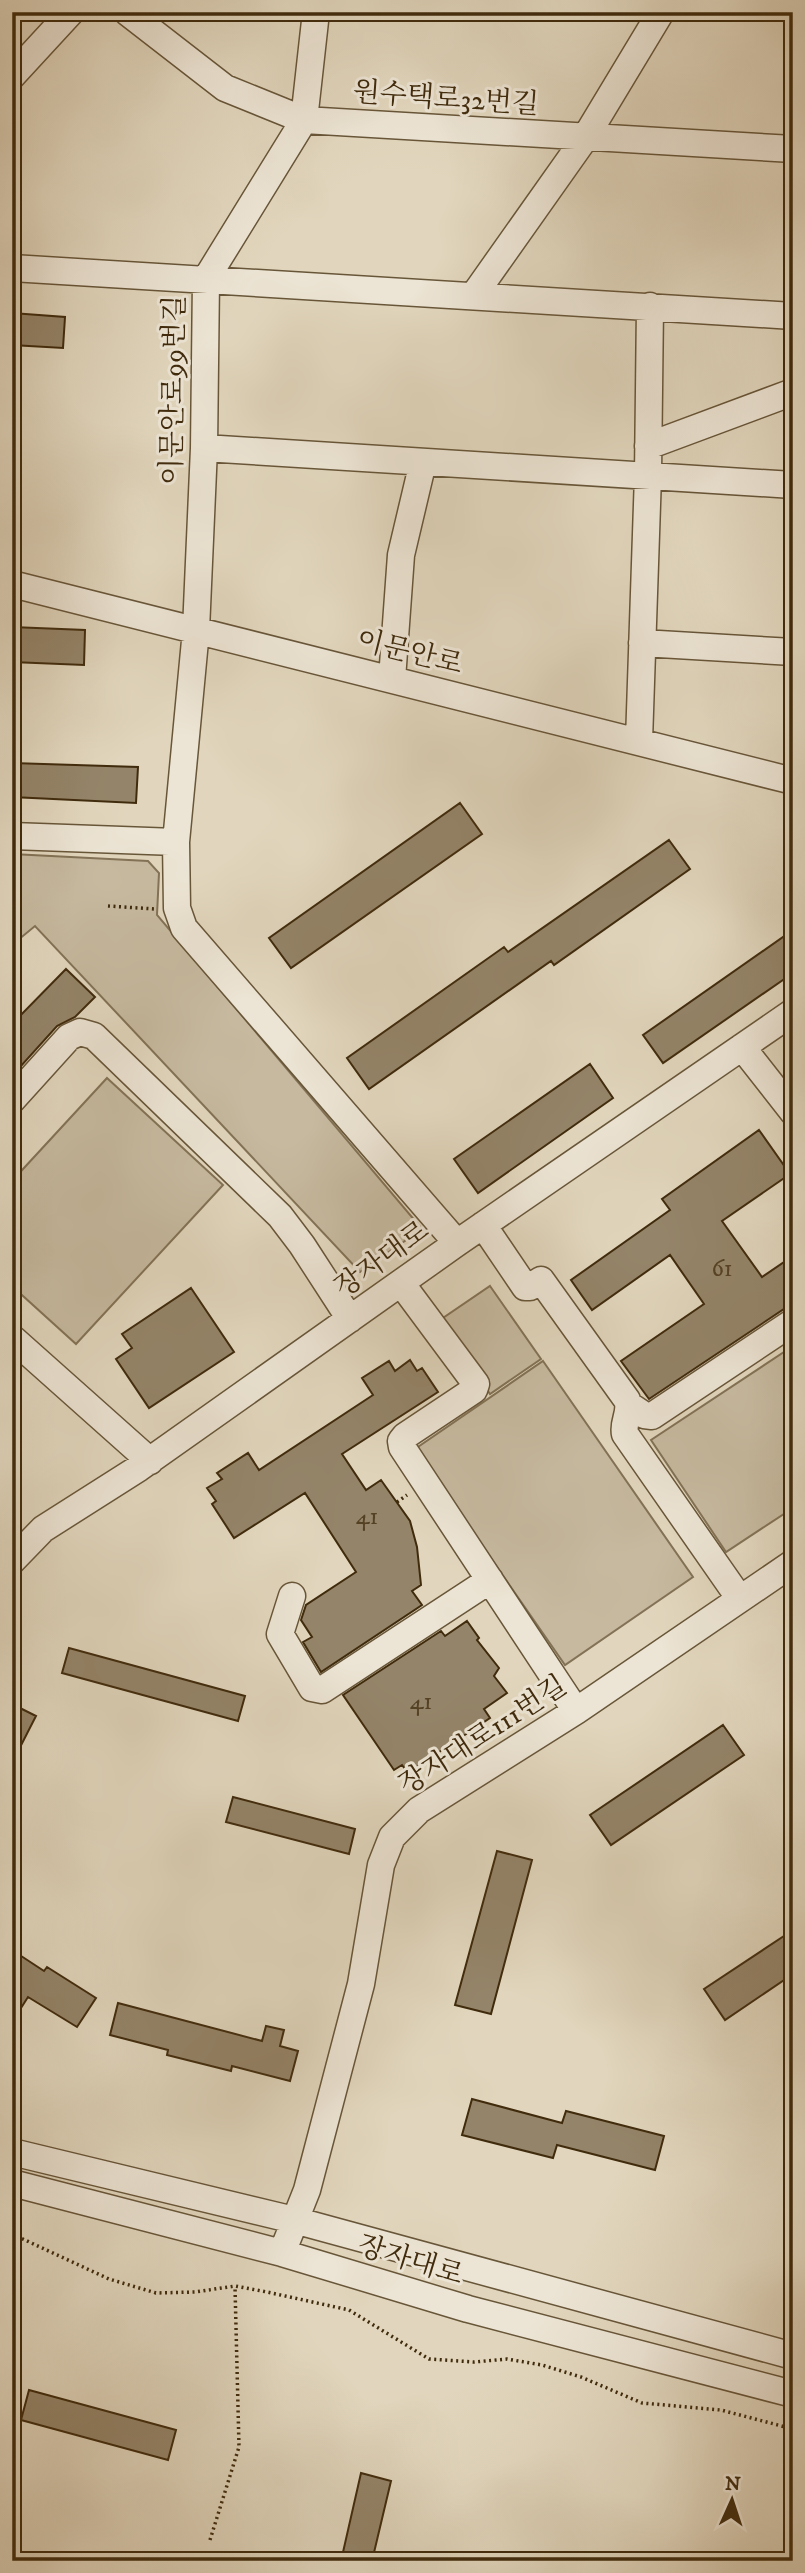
<svg xmlns="http://www.w3.org/2000/svg" width="805" height="2573" font-family="'IM FELL DW Pica','Noto Serif KR',serif">
	<rect width="100%" height="100%" fill="#e1d6bd"/>
	<filter id="stains"><feTurbulence type="fractalNoise" baseFrequency=".00286" numOctaves="4"/><feColorMatrix values="0 0 0 0 .2 0 0 0 0 .09 0 0 0 0 .02 0 0 0 .5 -.17"/></filter>
	<radialGradient id="worn" r=".72"><stop offset=".6" stop-color="#630" stop-opacity="0"/><stop offset="1" stop-color="#630" stop-opacity=".3"/></radialGradient>
	<!-- green -->
	<path fill="#c6b99f" stroke="#837256" stroke-width="2" d="M12,854L148,861L159,873L157,915L422,1229L360,1272L35,926L12,945Z
		M107,1078L223,1185L76,1344L12,1286V1181Z
		M490,1286L541,1359L490,1394L440,1320Z
		M793,1346V1508L726,1552L651,1440Z
		M543,1361L693,1577L565,1665L415,1449Z"/>
	<!-- building -->
	<path fill="#948469" stroke="#402b0d" stroke-width="2" d="M12,313L65,317L63,348L12,345Z
		M12,627L85,630L84,665L12,662Z
		M12,763L138,767L136,803L12,797Z
		M460,803L482,834L291,968L269,938Z
		M669,840L690,869L554,965L551,961L369,1089L347,1058L504,947L508,952Z
		M793,930V973L663,1063L643,1035Z
		M66,969L95,997L75,1017L57,1026L12,1076V1024Z
		M590,1064L613,1098L478,1193L454,1159Z
		M759,1130L790,1174L722,1221L762,1277L793,1256V1306L784,1309L649,1399L621,1361L704,1304L670,1255L592,1310L571,1280L670,1210L662,1199Z
		M191,1288L234,1352L149,1408L116,1359L132,1348L122,1334Z
		M410,1360L417,1371L422,1368L438,1392L342,1454L366,1490L381,1480L410,1521L417,1547L421,1585L412,1591L422,1605L321,1672L303,1642L312,1637L301,1620L306,1605L356,1572L305,1493L234,1538L212,1504L216,1501L207,1488L222,1479L217,1473L248,1453L259,1470L373,1395L362,1378L389,1361L395,1371Z
		M467,1621L479,1638L477,1640L499,1668L494,1676L507,1693L484,1709L490,1718L408,1773L402,1765L394,1770L343,1695L441,1631L445,1636Z
		M69,1648L245,1696L238,1721L62,1673Z
		M12,1704L36,1716L12,1763Z
		M723,1725L744,1755L611,1845L590,1815Z
		M233,1797L355,1829L349,1854L226,1822Z
		M497,1851L532,1860L491,2014L455,2005Z
		M793,1930V1974L725,2020L704,1989Z
		M12,1950L44,1971L47,1967L96,1998L77,2027L28,1997L12,2022Z
		M118,2003L262,2041L266,2026L284,2030L280,2046L298,2051L290,2081L232,2066L231,2071L167,2055L168,2050L110,2035Z
		M472,2099L562,2123L566,2111L664,2136L655,2170L557,2145L553,2158L462,2135Z
		M29,2390L176,2430L168,2460L21,2420Z
		M361,2473L391,2481L372,2561H341Z"/>
	<g fill="none" stroke-linecap="round" stroke-linejoin="round">
		<defs>
			<path id="minor" d="M127,12L225,88L304,120L793,149
				M12,76L71,12
				M12,268L793,316
				M474,295L585,138L661,12
				M648,446L793,392
				M204,448L793,485
				M12,584L793,781
				M642,643L793,652
				M392,679L401,555L423,462
				M639,741L648,475L650,306
				M12,836L176,842L196,630L204,448L206,279L304,120L316,12
				M176,842L177,908L184,928L457,1243
				M742,1047L793,1112
				M12,1100L69,1037L80,1032L94,1036L280,1216L302,1245L350,1319
				M483,1225L525,1287H530L541,1280L627,1400C632,1412 622,1422 625,1434L740,1599
				M401,1283L476,1384L474,1390L405,1436L401,1441L402,1447L576,1711
				M12,1338L150,1461
				M629,1405L644,1415L652,1416L793,1322
				M12,1561L43,1529L139,1468L457,1243L793,1012
				M292,1596L280,1634L312,1688L322,1690L490,1580
				M12,2152L294,2220L793,2356
				M12,2183L282,2253L468,2309L793,2394
				M282,2253L307,2190L361,1984L381,1865L392,1837L419,1810L576,1711L793,1563"/>
		</defs>
		<!-- minor casing -->
		<use href="#minor" stroke="#685639" stroke-width="29"/>
		<!-- path -->
		<path stroke="#402b0d" stroke-width="3.5" stroke-dasharray="2 3.5" stroke-linecap="butt" d="M108,906L155,909
			M397,1502L407,1495
			M12,2234L109,2279L156,2293L195,2292L235,2286L267,2292L349,2310L429,2359L474,2362L507,2359L542,2365L581,2377L642,2403L721,2410L793,2429
			M210,2540L239,2447L235,2287"/>
		<!-- minor -->
		<use href="#minor" stroke="#ece4d4" stroke-width="26"/>
	</g>
	<g text-anchor="middle" stroke-width="6" stroke-linejoin="round" paint-order="stroke">
		<!-- number labels -->
		<g font-size="24" fill="#554124">
			<text x="722" y="1276">61</text>
			<text x="367" y="1524">41</text>
			<text x="421" y="1709">41</text>
		</g>
		<!-- street labels -->
		<g font-size="28" fill="#402b0d" stroke="#ece4d4">
			<text transform="translate(446 97) rotate(4)" y="10">원수택로32번길</text>
			<text transform="translate(172 390) rotate(-89)" y="10">이문안로99번길</text>
			<text transform="translate(410 651) rotate(14)" y="10">이문안로</text>
			<text transform="translate(381 1258) rotate(-36)" y="10">장자대로</text>
			<text transform="translate(482 1734) rotate(-33)" y="10">장자대로111번길</text>
			<text transform="translate(411 2259) rotate(17)" y="10">장자대로</text>
		</g>
	</g>
	<!-- margin -->
	<rect width="805" height="2573" fill="none" stroke="#e1d6bd" stroke-width="42"/>
	<rect x="14" y="14" width="777" height="2545" fill="none" stroke="#402b0d" stroke-width="3.5"/>
	<rect x="21" y="21" width="763" height="2531" fill="none" stroke="#402b0d" stroke-width="2"/>
	<!-- north arrow -->
	<g transform="translate(732 2500) rotate(3)" stroke="#ece4d4" stroke-width="5" paint-order="stroke">
	<path d="M0-5L12 26L0 18L-12 26Z" fill="#402b0d"/>
	<text y="-10" font-size="19" font-weight="bold" text-anchor="middle" fill="#402b0d">N</text>
	</g>
	<rect width="100%" height="100%" filter="url(#stains)"/>
	<rect width="100%" height="100%" fill="url(#worn)"/>
</svg>
